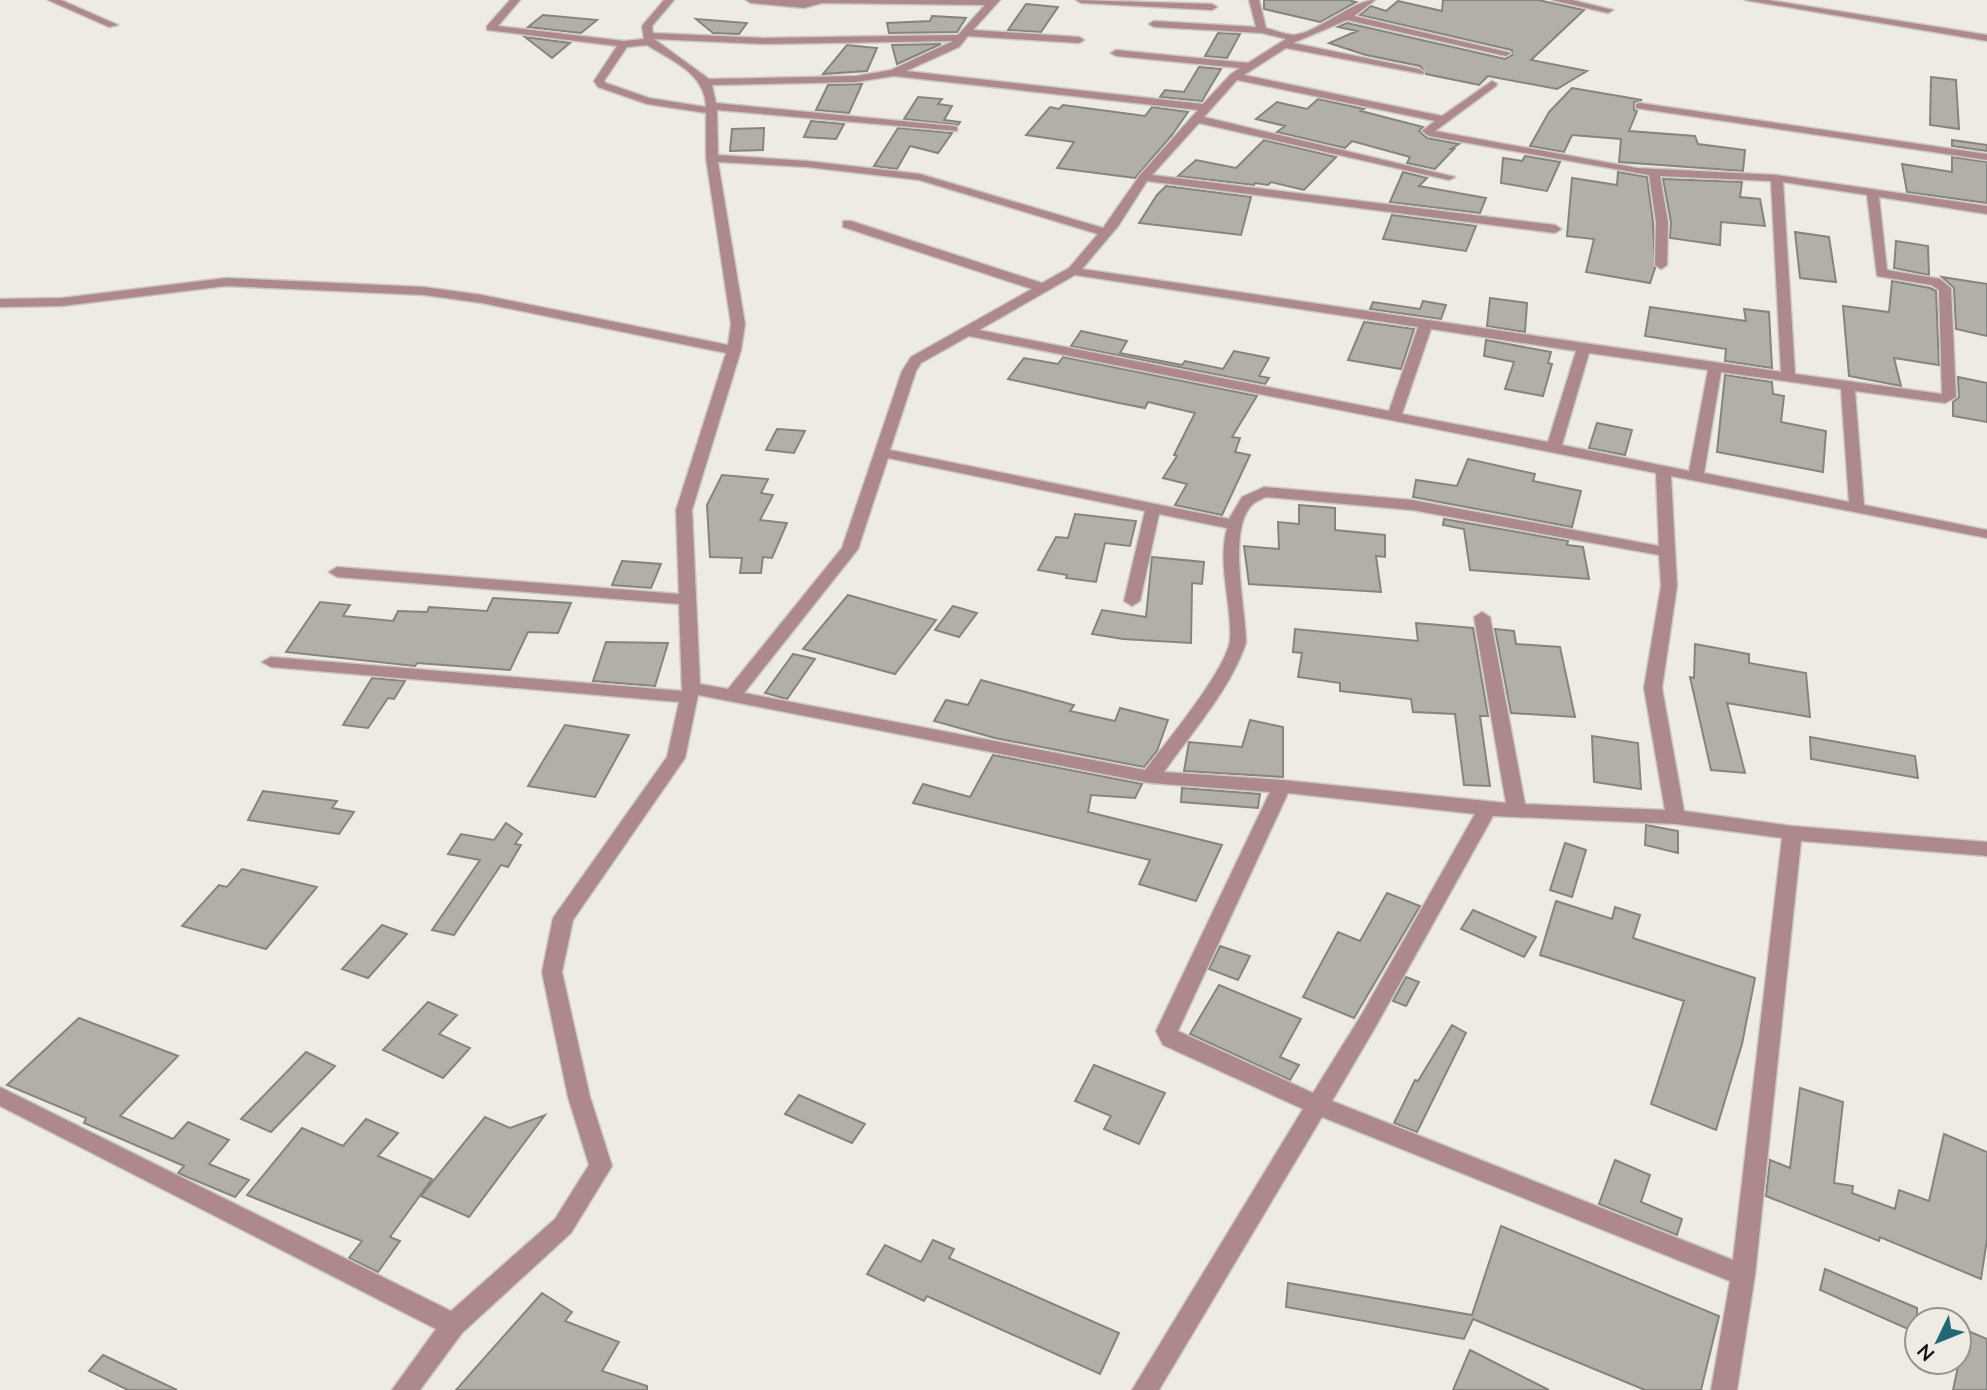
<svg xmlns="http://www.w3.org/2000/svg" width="1987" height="1390" font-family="Lato,sans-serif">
	<rect width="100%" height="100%" fill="#eeebe4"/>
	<!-- building -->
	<path fill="#b1afa8" stroke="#86847e" stroke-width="2" d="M1264,0H1348L1356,2L1320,22L1264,9Z
		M1443,0H1538L1584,10L1531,60L1587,71L1557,89L1488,76L1479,85L1426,74L1420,66L1366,55L1329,43L1357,31L1338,27L1347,23L1505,59L1512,55V50L1360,15L1371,6L1386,11L1398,1L1442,11Z
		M1026,4L1058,7L1041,32L1008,30Z
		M543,15L597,20L581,33L528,27Z
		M932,16L966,18L957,32L889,33L887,23L930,21Z
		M696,19L747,23L739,34L713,33Z
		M1218,33L1240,34L1227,58L1205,56Z
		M525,37L570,43L552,58Z
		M941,44L897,64L892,45Z
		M847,45L877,48L867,71L823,74Z
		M1199,67L1221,69L1202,101L1160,97L1165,90L1184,92Z
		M1931,77L1956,80L1959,129L1930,125Z
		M862,84L849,113L816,110L828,85Z
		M1572,88L1642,100L1634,102V110L1637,111L1629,131L1695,136L1698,144L1745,150L1743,171L1619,162L1621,139L1572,135L1564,152L1530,146L1549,112Z
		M918,97L942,99L938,104L952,106L944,120L960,122L958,125L904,119Z
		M1318,99L1364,109L1361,111L1423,127L1419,131L1427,138L1459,144L1451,149H1454L1435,169L1407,163L1410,157L1352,141L1345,148L1277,132L1285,126L1256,119L1277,102L1307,109Z
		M1063,105L1145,116L1152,107L1188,112L1172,135L1135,178L1057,168L1074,142L1026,135L1050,107L1059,109Z
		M811,121L844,124L836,139L804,137Z
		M764,128L763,150L730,151L732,129Z
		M898,128L952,133L938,153L910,146L897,169L874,166Z
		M1264,140L1336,157L1304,190L1271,182L1268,185L1255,183L1254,185L1178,176L1196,160L1236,168Z
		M1952,140L1987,145V151L1952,146Z
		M1525,156L1560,162L1547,191L1501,183L1503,158L1522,161Z
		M1952,157L1987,162V203L1907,192L1902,164L1952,172Z
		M1403,172L1427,178L1419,186L1486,198L1480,213L1390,202Z
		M1618,172L1647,177L1653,222L1655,268L1650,283L1586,272L1594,239L1567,236L1572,178L1617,185Z
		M1663,179L1742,182L1740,197L1760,199L1765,226L1721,222L1720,245L1670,238L1671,222Z
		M1166,186L1251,197L1241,235L1139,223L1157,195Z
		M1392,215L1476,226L1466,251L1383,239Z
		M1795,232L1829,237L1836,282L1800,278Z
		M1896,241L1928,246L1929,275L1894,268Z
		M1942,277L1987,284V336L1956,329L1954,288Z
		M1892,281L1930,288L1936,291L1939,365L1894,358L1901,386L1849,376L1843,306L1889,312Z
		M1490,298L1527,303L1525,332L1487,326Z
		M1423,301L1446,305L1441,319L1370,309L1373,302L1420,309Z
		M1650,307L1746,321L1744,309L1769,312L1772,368L1725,361L1726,349L1645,336Z
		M1364,322L1414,329L1401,369L1348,360Z
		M1081,331L1127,341L1120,353L1182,365L1185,361L1223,369L1234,351L1269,358L1259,376L1269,378L1265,384L1071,346Z
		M1486,340L1551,352L1548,363L1552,364L1543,396L1505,389L1514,362L1484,356Z
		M1063,357L1257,396L1232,437L1240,438L1235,452L1250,455L1222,515L1175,505L1187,484L1163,478L1177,456L1174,455L1195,413L1148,402L1145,408L1119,403L1008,379L1024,358L1058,364Z
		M1725,375L1772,382L1773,394L1784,396L1781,422L1826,431L1823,472L1717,452Z
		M1958,377L1987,383V422L1953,416V402L1959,397Z
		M1597,423L1632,430L1625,455L1589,448Z
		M777,429L805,431L794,453L766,450Z
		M1468,459L1535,474L1533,481L1581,491L1572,527L1413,497L1416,480L1457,486Z
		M722,475L768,479L761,493L773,495L760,520L787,523L772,558L763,557L761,573H740L742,558L710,557L707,505Z
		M1299,505L1335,508V530L1385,535V557L1376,556L1381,592L1249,584L1244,546L1279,549L1278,522L1299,524Z
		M1075,514L1136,521L1130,546L1105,543L1096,582L1066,578L1067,575L1038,570L1056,537L1068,538Z
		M1444,519L1568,541L1567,545L1583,547L1589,579L1470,570L1464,529L1443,525Z
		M1152,557L1204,562L1202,584L1192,583L1191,643L1123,639L1092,634L1102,610L1146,617Z
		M622,561L661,564L651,588L612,585Z
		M848,595L936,620L895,674L803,649Z
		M493,598L571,603L558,633L528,632L510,670L417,663L415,666L286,652L320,602L350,605L343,616L393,621L398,611L427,612L429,607L487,611Z
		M953,606L977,613L959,637L935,630Z
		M1416,623L1473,628L1488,716H1480L1490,786L1464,785L1455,714L1413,712L1411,699L1340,691V683L1298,677L1302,653L1293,652L1295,629L1418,641Z
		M1495,629L1514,631L1516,644L1560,647L1575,717L1511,713Z
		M606,642L668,643L655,686L593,681Z
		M1695,644L1749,654V663L1806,673L1810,717L1727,703L1745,773L1711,770L1690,677L1694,678Z
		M793,654L815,659L787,699L765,693Z
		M372,678L405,681L394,699L388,698L368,728L343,725Z
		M981,680L1074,705L1070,711L1115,721L1120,708L1168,720L1157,751L1144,767L995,738L934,721L946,700L968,705Z
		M1250,720L1283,727V777L1184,771L1189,742L1242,747Z
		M565,725L629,735L595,797L528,786Z
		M1592,736L1638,743L1641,789L1594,782Z
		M1810,737L1915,756L1918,778L1811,759Z
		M993,755L1142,784L1135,798L1091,795L1088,812L1222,845L1196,901L1139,884L1150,860L913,803L923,784L970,797Z
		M1182,788L1260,794L1258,808L1181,802Z
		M263,791L337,801L332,808L354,812L339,834L248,820Z
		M506,823L522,834L515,844L521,845L508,867L501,865L454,935L432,930L480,860L448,854L461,834L494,840Z
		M1646,825L1678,831V853L1645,845Z
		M1565,843L1586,850L1572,897L1550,890Z
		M242,869L317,887L266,949L182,926L219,885L227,887Z
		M1387,893L1420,906L1354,1018L1303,997L1338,932L1360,941Z
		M1556,901L1612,919L1615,907L1640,915L1633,938L1755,978L1742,1044L1716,1130L1651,1104L1684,1001L1540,955Z
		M1473,910L1536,937L1524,957L1461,929Z
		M382,925L407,934L368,978L342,969Z
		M1220,946L1250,956L1238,980L1209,969Z
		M1406,977L1419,982L1406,1006L1393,1001Z
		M1219,985L1301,1019L1280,1057L1299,1065L1290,1080L1190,1034Z
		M428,1002L457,1015L439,1034L470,1048L443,1078L383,1050Z
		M79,1018L178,1056L120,1116L173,1139L188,1122L229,1140L209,1164L249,1180L235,1197L178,1173L184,1166L84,1123L86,1118L7,1085Z
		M1452,1025L1466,1033L1417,1132L1394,1123L1415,1080L1418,1081Z
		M306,1052L335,1066L271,1132L241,1119Z
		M1094,1065L1165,1093L1139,1144L1104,1129L1111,1116L1075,1101Z
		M1800,1088L1843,1102L1834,1183L1853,1186L1852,1193L1895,1209L1899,1190L1929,1201L1944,1134L1987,1152V1239L1981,1279L1880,1237L1879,1241L1766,1196L1770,1160L1790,1168Z
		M799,1095L865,1124L852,1143L785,1114Z
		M545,1115L469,1217L421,1196L485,1117L510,1128Z
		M366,1119L398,1133L378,1156L432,1179L390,1237L400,1241L378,1272L349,1258L362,1241L247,1195L302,1128L343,1146Z
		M1615,1160L1650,1175L1641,1202L1682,1219L1677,1235L1599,1204Z
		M1501,1226L1719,1316L1701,1390H1645L1473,1319L1464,1339L1286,1307L1288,1283L1472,1315Z
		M933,1240L954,1249L949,1258L1119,1333L1100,1374L927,1296L924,1301L867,1274L885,1245L921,1262Z
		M1825,1269L1917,1308V1333L1820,1290Z
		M542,1293L572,1312L565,1321L619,1342L602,1371L647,1386V1390H456Z
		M1959,1327L1987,1339V1390H1953L1959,1362Z
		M1470,1350L1549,1390H1453Z
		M103,1355L177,1390H128L89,1371Z"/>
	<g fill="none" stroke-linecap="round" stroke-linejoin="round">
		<defs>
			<path id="minor" d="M48,0H61L118,25L109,27Z
				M510,0H520L498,26L624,41L644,39L642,26L664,0H674L652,26L653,33L764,38L958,35L985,5L822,3L804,8L751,3L746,0H1000L973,30L1079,37L1084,40L1079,43L968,36L959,47L906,71L1203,104L1231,74L1240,68L1116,56L1111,53L1116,50L1248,63L1286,39L1262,33L1154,27L1149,24L1154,21L1256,27L1249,0H1259L1266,28C1274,30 1286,35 1294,35C1319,32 1353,0 1375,0L1354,16L1511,53L1506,56L1347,20L1293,43L1419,69L1424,72L1423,74L1286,48L1244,75L1442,116L1492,81L1497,84L1496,86L1435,131L1637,168L1777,175L1987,206V214L1879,197L1887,270L1940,279L1951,288L1956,397L1945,403L1855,391L1864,505L1987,530V538L1671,476L1677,586L1662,688L1684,811L1792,826L1987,842V856L1801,841L1755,1275L1737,1390H1711L1730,1281L1322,1117L1159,1390H1132L1303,1109L1163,1045L1156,1031L1270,792L1150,783L698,695L685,758L573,920L562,972L590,1097L612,1166L571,1233L462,1333L420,1390H392L436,1329L0,1106V1087L451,1311L555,1219L589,1165L568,1097L542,972L553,918L667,757L679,702L271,667L262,662L271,657L682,691L679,604L337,577L329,572L337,567L679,594L676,510L726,353L482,303L424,295L226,286L62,306L0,307V299L62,298L226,278L424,287L482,295L728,345L731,324L706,158V113L647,104L598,87L594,81L617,46L487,30V26ZM654,39L764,44L953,41L891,70L856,76L709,79ZM647,45C672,61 705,73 706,107L649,98L606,83L604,81L627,47ZM894,76L1198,110L1140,175L1103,228L920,174L807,161L718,155L717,110L957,131V127L953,126L716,103L712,85L856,82ZM1237,80L1435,121L1422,131L1429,136L1649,175L1656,222L1655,265L1661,269L1667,265L1668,222L1660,176L1771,181L1781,372L1082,269L1119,225L1147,181L1555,233L1561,229L1555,225L1152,175L1199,123L1449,180L1455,177L1204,117ZM718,162L807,167L919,180L1098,234L1069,268L1042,283L851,221H843V227L1032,289L911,357L902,371L842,548L728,689L700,684L692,510L741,350L745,324ZM1783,182L1867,195L1877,276L1931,285L1939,290L1942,394L1795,374ZM1075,275L1418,327L1389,411L979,330ZM1431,329L1576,351L1548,442L1402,414ZM969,336L1656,473L1659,546L1412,500L1264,487L1242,497L1229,519L890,450L916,371L921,363ZM1589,353L1708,370L1689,471L1562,445ZM1721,372L1841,389L1849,502L1704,473ZM888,458L1145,511L1124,601L1132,606L1140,601L1159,514L1227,528C1217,565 1232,603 1230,640C1227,669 1165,744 1145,770L744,693L858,549ZM1266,497L1412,510L1659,555L1661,586L1644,688L1665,810L1525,804L1490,617L1482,612L1474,617L1506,803L1282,780L1164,772C1192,732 1230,690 1246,643C1246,609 1227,530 1252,505C1256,501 1262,499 1266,497ZM1288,793L1475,814L1362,1014L1313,1093L1178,1031ZM1493,816L1676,824L1782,838L1733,1260L1332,1101L1376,1026Z
				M1076,0L1212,4L1217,7L1212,10L1081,3Z
				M1552,0H1572L1613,10L1608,13Z
				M1745,0H1768L1987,35V41Z
				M1640,103L1987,154V160L1636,108V104Z"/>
		</defs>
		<!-- minor casing -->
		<use href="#minor" stroke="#cac8c1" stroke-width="3"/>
		<!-- minor -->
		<use href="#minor" fill="#ad898e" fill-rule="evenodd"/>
	</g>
	<!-- north arrow -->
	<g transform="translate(1938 1341) rotate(227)"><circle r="33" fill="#eeebe4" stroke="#95938e" stroke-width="2"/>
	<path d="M0-5L12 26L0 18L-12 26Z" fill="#1f6874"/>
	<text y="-10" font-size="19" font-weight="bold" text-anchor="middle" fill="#0f0e0c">N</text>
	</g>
</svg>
